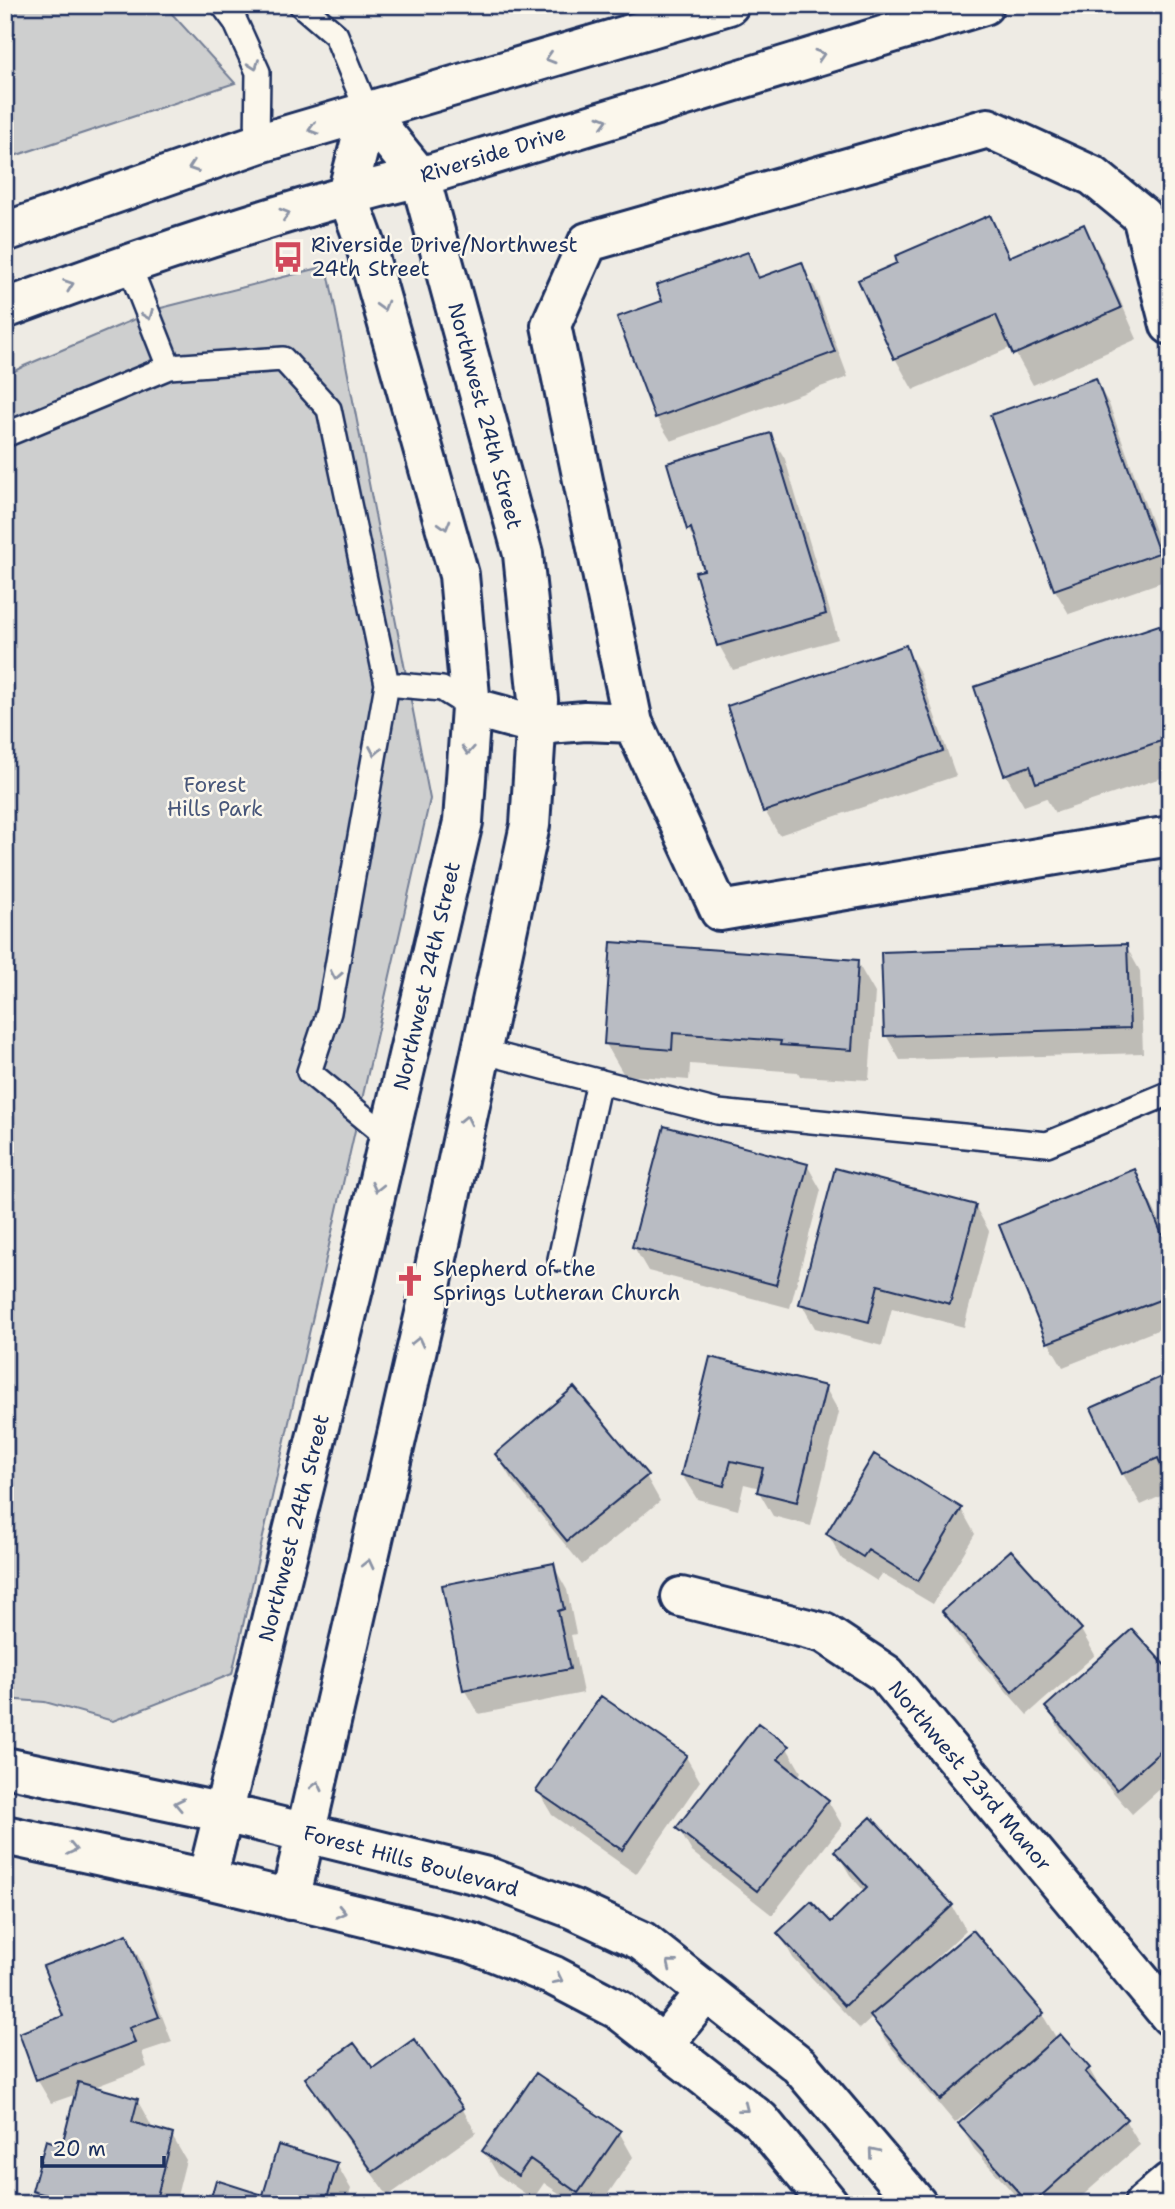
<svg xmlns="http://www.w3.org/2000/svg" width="1175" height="2209" font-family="'Shantell Sans',sans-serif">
	<rect width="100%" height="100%" fill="#eeebe4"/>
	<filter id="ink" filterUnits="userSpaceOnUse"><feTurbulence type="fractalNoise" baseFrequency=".0143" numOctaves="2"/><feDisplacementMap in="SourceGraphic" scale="14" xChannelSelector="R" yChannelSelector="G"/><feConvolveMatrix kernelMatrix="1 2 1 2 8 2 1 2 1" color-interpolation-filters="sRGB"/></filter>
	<g filter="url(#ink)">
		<!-- green -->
		<path fill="#cecfcf" stroke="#747f96" stroke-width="2" d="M5,5H164L235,83L5,159Z
			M327,266L430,799L232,1674L113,1721L45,1702L5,1699V376L24,366L161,308Z"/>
		<!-- shadow -->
		<path fill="#0003" d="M989,217L1011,258L1083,226L1101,257L1137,339L1033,385L1012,347L913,390L895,358L861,280L900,264Z
			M747,254L761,278L801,264L815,288L848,377L671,441L656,417L665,302Z
			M1095,380L1109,404L1170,573V579L1069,614L1055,590L993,416Z
			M771,435L785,459L838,639L733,670L719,645L706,571L698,546L688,529Z
			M1158,627L1170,646V775L1055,813L1046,798L1024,806L1006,775L977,688Z
			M905,647L919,671L956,776L779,835L765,811Z
			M1126,946L1140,971L1143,1053L900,1060L886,1035Z
			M857,962L875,993L869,1080L800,1076L798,1072L690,1064L689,1080L624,1075L606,1044Z
			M807,1165L821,1190L790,1308L648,1271L634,1247Z
			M1135,1171L1170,1242V1325L1063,1367L1049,1343L1001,1226Z
			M975,1206L989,1231L964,1327L892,1308L882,1346L815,1328L801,1303Z
			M1170,1374V1492L1141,1505L1123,1474L1094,1409Z
			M825,1387L839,1412L811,1526L773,1516L759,1492L760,1488L744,1484L738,1510L697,1499L682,1475Z
			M497,1455L646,1476L660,1501L582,1565L511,1479Z
			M875,1457L961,1509L975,1534L933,1604L882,1574L877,1581L842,1559L828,1534Z
			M553,1565L567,1590L576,1634L571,1635L583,1693L479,1714L465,1689Z
			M944,1612L1081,1630L1095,1655L1027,1715L958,1636Z
			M1170,1674V1780L1132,1814L1061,1732L1047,1708Z
			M602,1698L686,1757L700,1781L636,1874L552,1815L538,1791Z
			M787,1748L801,1772L798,1777L828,1801L842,1825L772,1915L692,1852L678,1828Z
			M836,1851L952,1906L966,1930L927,1967L1042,2014L1057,2039L1089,2069L1103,2093L1125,2120L1140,2145L1073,2204H1023L974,2149L960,2125L981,2106L979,2103L955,2123L886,2041L873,2017L860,2029L793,1958L779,1933L831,1924L865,1892L850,1875Z
			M127,1936L141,1961L172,2042L142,2052L147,2067L92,2088L137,2100L151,2125L150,2129L172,2136L186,2160L175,2204H42L34,2191L63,2147L77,2094L51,2103L37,2079L65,2017Z
			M372,2071L462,2108L476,2133L388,2196L321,2103L307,2078Z
			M619,2132L633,2157L601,2204H575L544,2183L533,2199L498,2175L484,2151Z
			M337,2165L351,2189L346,2204H211L264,2197Z"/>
		<!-- building -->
		<path fill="#b9bcc3" stroke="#1b2f5e" stroke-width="2" d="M990,215L1009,257L1084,224L1121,308L1013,355L996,315L894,359L858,280L897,263L895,256Z
			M748,252L758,278L802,262L835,352L655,418L617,317L662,301L656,285Z
			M1096,378L1159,553L1054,590L990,415Z
			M771,433L826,614L717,646L695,572L704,570L691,528L687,530L667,463Z
			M1159,625L1166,645L1170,644V738L1036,783L1030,766L1004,775L974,687Z
			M906,645L943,751L763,812L727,706Z
			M611,942L858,960L852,1050L780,1045L781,1041L673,1033L672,1050L604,1044Z
			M1127,944L1130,1028L884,1036L881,952Z
			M664,1126L808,1164L776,1285L632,1247Z
			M1170,1152V1170L1163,1155Z
			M835,1168L976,1205L950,1304L878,1285L869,1322L799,1304Z
			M1135,1169L1162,1235L1167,1233L1170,1240V1296L1047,1343L999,1225Z
			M710,1357L826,1386L797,1502L757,1492L763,1468L731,1461L724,1486L681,1475Z
			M1170,1373V1471L1164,1473L1158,1458L1122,1474L1091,1408Z
			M574,1387L648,1475L567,1541L495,1454Z
			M874,1454L962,1508L918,1581L868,1550L863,1557L826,1534Z
			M1011,1550L1082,1629L1012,1692L942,1611Z
			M554,1563L564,1609L558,1611L570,1669L463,1690L442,1585Z
			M1132,1629L1170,1671V1743L1117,1790L1045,1707Z
			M601,1696L687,1755L622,1850L536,1791Z
			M758,1723L789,1746L778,1759L829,1800L757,1891L676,1828Z
			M871,1817L953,1905L845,2006L777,1933L811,1901L831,1922L867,1887L834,1851Z
			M973,1930L1044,2013L940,2100L870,2016Z
			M127,1934L159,2017L129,2028L135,2042L36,2080L19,2033L63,2016L43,1966Z
			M1060,2034L1090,2068L1085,2072L1127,2119L1032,2204H1029L958,2124Z
			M414,2039L463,2108L373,2172L305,2078L354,2043L373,2068Z
			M536,2073L621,2131L578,2193L530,2159L518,2176L482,2151Z
			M78,2082L138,2099L132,2122L173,2134L155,2204H78L32,2191L46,2140L62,2145Z
			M278,2145L338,2163L325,2204H209L216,2180L263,2195Z"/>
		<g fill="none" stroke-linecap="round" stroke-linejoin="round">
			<defs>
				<path id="service" d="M223,5L235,21L258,72L257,144
					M301,5L336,35L368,113
					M128,263L169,367
					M5,435L169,367L283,359L329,409L387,684L442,689L471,707
					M387,684L329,1012L309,1072L389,1138
					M481,1051L718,1112L1047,1144L1170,1093
					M560,1259L599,1081"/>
				<path id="minor" d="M1170,325L1142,216L1093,176L988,128L588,242L551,325L633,723L720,911L1170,836
					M471,707L537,725L585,721L633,723
					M681,1597L824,1633L886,1674L1170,2016
					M1144,2204L1170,2182"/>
				<path id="tertiary" d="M5,232L257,144L729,5
					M5,309C141,258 279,211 420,177L984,5
					M5,1767L224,1813L491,1878L573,1909L642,1941L799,2065L917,2204
					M5,1835L207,1879L472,1943L554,1976L619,2010L760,2120L829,2204
					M207,1879L357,1273L463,822L471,707L459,575L365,243L347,194L368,113
					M290,1900L426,1309L530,825L538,700L523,554L420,177L368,113
					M663,2045L706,1992"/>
			</defs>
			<!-- service casing -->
			<use href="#service" stroke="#1b2f5e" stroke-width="28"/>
			<!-- minor casing -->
			<use href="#minor" stroke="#1b2f5e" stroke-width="44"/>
			<!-- tertiary casing -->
			<use href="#tertiary" stroke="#1b2f5e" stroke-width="44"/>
			<!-- service -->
			<use href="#service" stroke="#fbf7ec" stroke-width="23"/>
			<!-- minor -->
			<use href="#minor" stroke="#fbf7ec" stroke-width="38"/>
			<!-- tertiary -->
			<use href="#tertiary" stroke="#fbf7ec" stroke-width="38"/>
		</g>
		<!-- one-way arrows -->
		<defs><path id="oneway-chevron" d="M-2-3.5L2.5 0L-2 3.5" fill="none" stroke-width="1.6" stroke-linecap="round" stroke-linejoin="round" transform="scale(1.75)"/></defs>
		<g stroke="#8b93a5">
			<use href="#oneway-chevron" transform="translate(820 55) rotate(-17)"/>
			<use href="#oneway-chevron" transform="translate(550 58) rotate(163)"/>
			<use href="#oneway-chevron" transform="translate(254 65) rotate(70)"/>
			<use href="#oneway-chevron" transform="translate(603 121) rotate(-17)"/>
			<use href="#oneway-chevron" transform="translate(313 129) rotate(164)"/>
			<use href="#oneway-chevron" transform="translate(193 167) rotate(161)"/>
			<use href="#oneway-chevron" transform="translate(285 214) rotate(-17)"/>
			<use href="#oneway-chevron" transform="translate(69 285) rotate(-20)"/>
			<use href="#oneway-chevron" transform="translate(383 306) rotate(74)"/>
			<use href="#oneway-chevron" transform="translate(148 315) rotate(68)"/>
			<use href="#oneway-chevron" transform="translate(445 525) rotate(74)"/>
			<use href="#oneway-chevron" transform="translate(468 750) rotate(94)"/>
			<use href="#oneway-chevron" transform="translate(375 751) rotate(100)"/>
			<use href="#oneway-chevron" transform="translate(336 975) rotate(100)"/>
			<use href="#oneway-chevron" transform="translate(466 1120) rotate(-78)"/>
			<use href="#oneway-chevron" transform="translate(377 1187) rotate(103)"/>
			<use href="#oneway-chevron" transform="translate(418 1342) rotate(-77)"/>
			<use href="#oneway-chevron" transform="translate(368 1564) rotate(-77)"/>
			<use href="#oneway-chevron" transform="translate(317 1786) rotate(-77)"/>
			<use href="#oneway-chevron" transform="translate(179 1804) rotate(-168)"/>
			<use href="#oneway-chevron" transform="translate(72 1849) rotate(12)"/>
			<use href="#oneway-chevron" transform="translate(341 1912) rotate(13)"/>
			<use href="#oneway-chevron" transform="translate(671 1964) rotate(-141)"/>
			<use href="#oneway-chevron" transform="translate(558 1979) rotate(26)"/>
			<use href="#oneway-chevron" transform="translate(744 2108) rotate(38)"/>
			<use href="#oneway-chevron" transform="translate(873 2152) rotate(-130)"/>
		</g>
	</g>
	<!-- icons -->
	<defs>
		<symbol id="bus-bare" viewBox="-9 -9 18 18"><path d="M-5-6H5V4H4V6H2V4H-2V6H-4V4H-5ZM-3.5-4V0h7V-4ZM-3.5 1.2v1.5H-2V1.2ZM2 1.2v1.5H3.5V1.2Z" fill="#d1495b" stroke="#fbf7ec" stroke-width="2.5" paint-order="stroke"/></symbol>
		<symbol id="church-bare" viewBox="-9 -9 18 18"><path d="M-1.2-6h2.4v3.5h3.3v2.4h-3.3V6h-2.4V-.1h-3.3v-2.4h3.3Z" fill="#d1495b" stroke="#fbf7ec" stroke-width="2.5" paint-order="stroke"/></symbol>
	</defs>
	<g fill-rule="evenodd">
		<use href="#bus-bare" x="266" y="235" width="44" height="44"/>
		<use href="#church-bare" x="388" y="1259" width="44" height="44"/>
	</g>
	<g text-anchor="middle" stroke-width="5" stroke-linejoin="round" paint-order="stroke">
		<!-- street labels -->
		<g font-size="21" fill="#1b2f5e" stroke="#fbf7ec">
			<text transform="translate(493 154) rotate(-17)" y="7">Riverside Drive</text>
			<text transform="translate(485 416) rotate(75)" y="7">Northwest 24th Street</text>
			<text transform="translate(427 976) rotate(-77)" y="7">Northwest 24th Street</text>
			<text transform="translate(294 1528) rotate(-76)" y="7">Northwest 24th Street</text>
			<text transform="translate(970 1776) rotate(50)" y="7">Northwest 23rd Manor</text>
			<text transform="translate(411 1861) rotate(15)" y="7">Forest Hills Boulevard</text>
		</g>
		<!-- poi labels -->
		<g font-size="21" fill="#1b2f5e" stroke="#fbf7ec" text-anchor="start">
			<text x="311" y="252">Riverside Drive/Northwest<tspan x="311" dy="24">24th Street</tspan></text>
			<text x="433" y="1276">Shepherd of the<tspan x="433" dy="24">Springs Lutheran Church</tspan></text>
		</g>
		<!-- park labels -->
		<g font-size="21" fill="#48577a" stroke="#fbf7ec">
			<text x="215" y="792">Forest<tspan x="215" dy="24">Hills Park</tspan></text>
		</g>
	</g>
	<!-- margin -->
	<rect width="1175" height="2209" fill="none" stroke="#fbf7ec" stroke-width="28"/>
	<rect x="14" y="14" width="1147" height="2181" fill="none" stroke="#1b2f5e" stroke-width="2.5" filter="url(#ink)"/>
	<!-- scale -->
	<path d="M42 2156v10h122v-10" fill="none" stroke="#1b2f5e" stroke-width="3.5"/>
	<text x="52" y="2156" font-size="21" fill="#1b2f5e" stroke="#fbf7ec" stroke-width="5" paint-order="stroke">20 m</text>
</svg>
